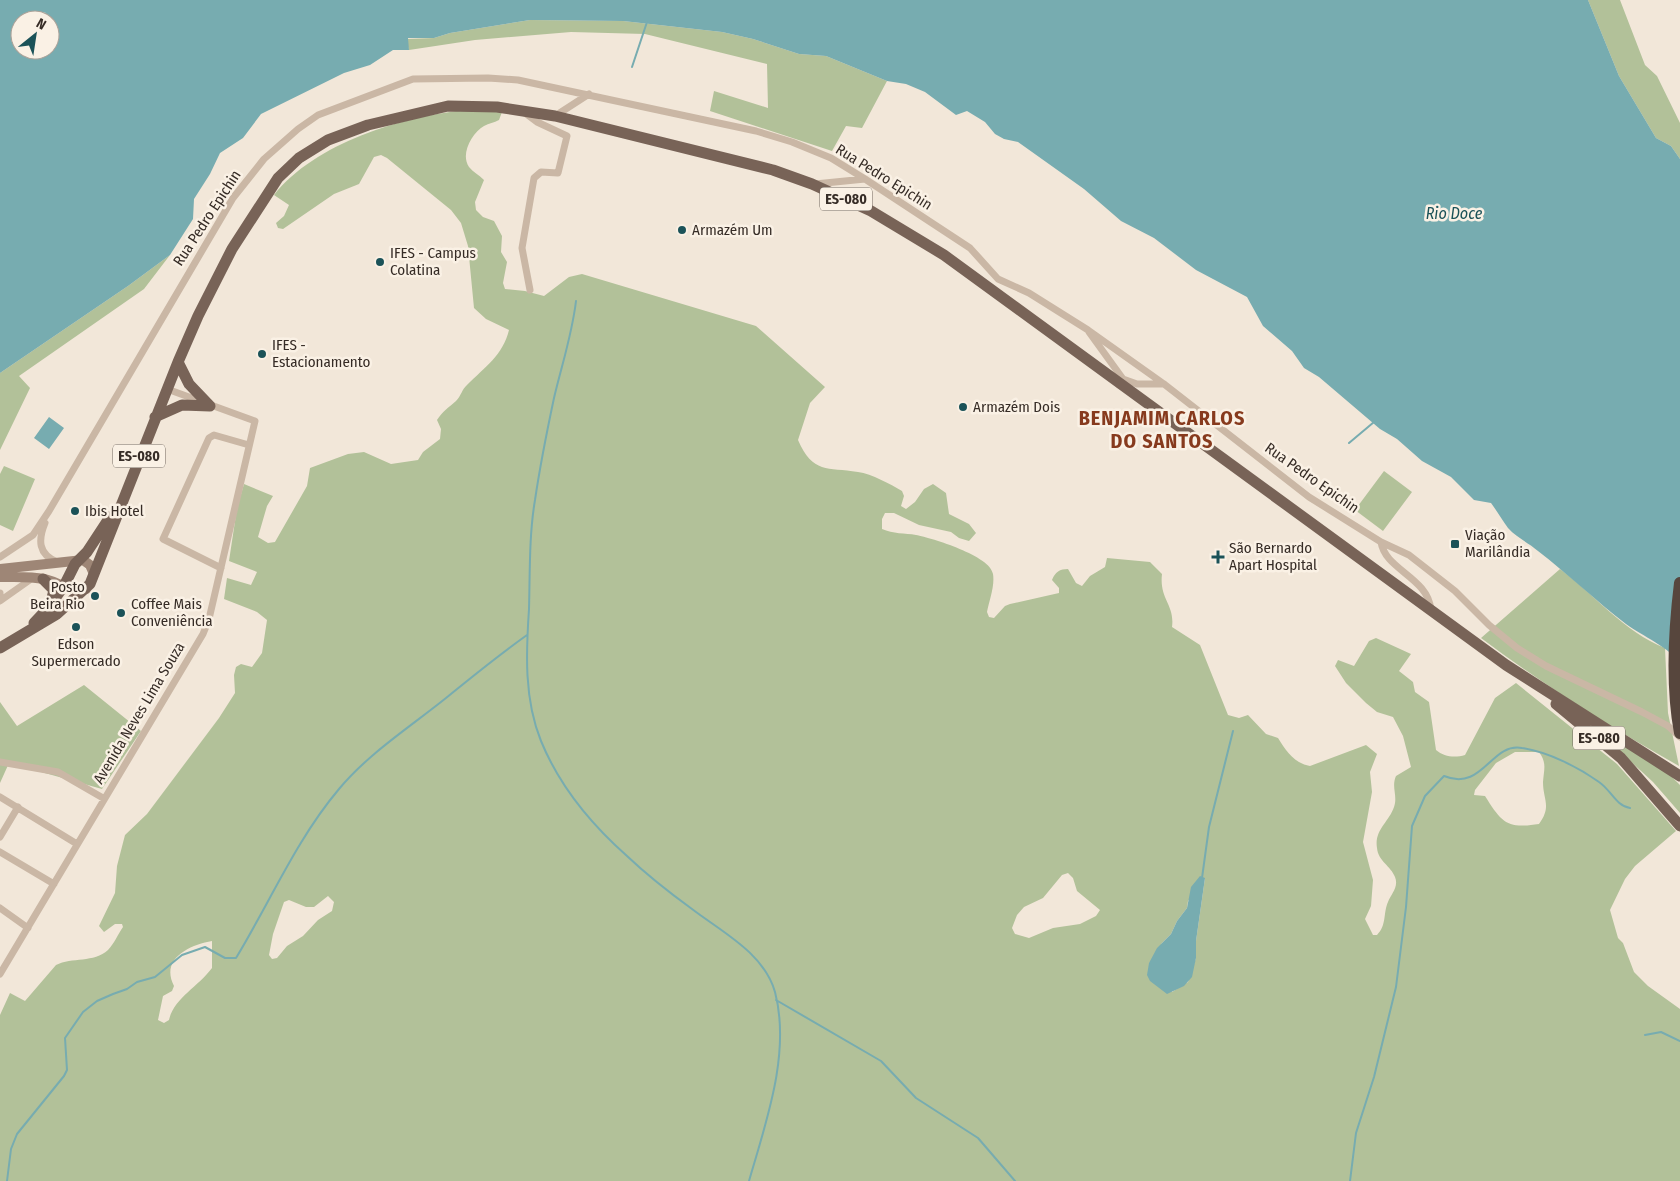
<svg xmlns="http://www.w3.org/2000/svg" width="1680" height="1181" font-family="'Fira Sans Condensed',sans-serif">
	<rect width="100%" height="100%" fill="#f2e7d9"/>
	<!-- green -->
	<path fill="#b2c199" fill-rule="evenodd" d="M1588,0H1620L1645,65L1657,76L1680,123V159L1671,146L1656,138L1619,76Z
		M530,20L623,21L722,32L753,39L799,54L826,56L887,81L862,128L846,126L832,151L710,111L714,91L768,108L767,64L645,34L571,32L475,40L409,50L406,39L434,38L450,33Z
		M467,110L502,112L499,120C494,123 489,123 484,126C472,133 460,154 469,167C473,172 479,175 484,180L475,202L476,210L483,217L494,221L502,236L501,252L507,262L503,283L505,289L525,291L544,296L569,277L582,274L756,326L825,387L810,403L798,440C813,474 827,467 858,472C872,474 890,484 902,491L904,496L901,506L906,509L915,502L924,489L933,484L946,493L949,514L969,524L976,533L969,541L959,538L951,532L919,525L894,513H885L882,519V529C893,534 905,533 916,535C932,538 991,556 993,574C995,586 989,601 987,612L989,617L994,618L1005,606L1010,604L1059,593V588L1052,580C1055,572 1060,569 1068,569L1076,583L1082,586L1090,576L1105,567L1107,558L1150,562L1162,574C1159,599 1175,605 1172,627L1200,645L1228,715L1239,718L1248,715L1266,734L1278,738C1286,751 1294,763 1310,766L1366,745L1377,754L1370,772L1372,792L1363,842L1373,880L1371,906L1365,919L1373,935H1377C1387,925 1383,913 1388,902C1391,894 1399,887 1395,877C1391,866 1378,861 1377,848C1374,830 1389,822 1394,807C1398,796 1391,787 1396,776L1411,767L1403,736L1393,717L1377,712L1366,703L1346,683L1335,666L1338,660L1354,666L1369,641L1376,638L1411,654L1399,671L1413,682L1415,692L1429,702L1436,750C1444,757 1455,758 1465,755L1495,698L1516,683L1617,764L1676,831L1635,866L1625,879L1610,910L1618,938L1623,943L1634,972L1648,986L1680,1009V1181H0V1015L10,993L25,1001L56,965C72,957 94,963 108,950C114,944 118,934 123,927L122,924H115L104,932L99,926L115,893L117,866L125,835L147,814L219,718L235,693L234,675L236,667L241,664L252,667L262,653L267,620L257,612L224,599L227,578L251,585L257,572L229,561L237,508L244,484L273,496L267,506L258,537L268,543L275,542L307,486L310,468L348,454L364,452L391,464L418,460L423,452L440,439L441,429L437,420C442,412 449,407 456,401C461,396 462,389 467,385C485,367 503,355 509,330L486,319L474,308L468,246L461,223L451,210L387,158L381,155L374,157L359,184L334,194L283,229L278,228L276,223L284,216L289,205L274,195C315,143 403,116 467,110ZM1515,752H1539C1547,763 1544,769 1543,782C1543,800 1552,806 1539,824C1507,829 1502,823 1485,796L1474,795L1475,790L1496,763ZM1068,873L1073,878L1077,891L1100,910L1096,916L1080,924L1053,928L1029,938L1015,934L1012,928L1017,915L1024,907L1043,898L1062,875ZM1205,878L1196,941V958L1188,982L1172,992L1149,964L1162,943L1171,934L1177,921L1187,908L1188,901ZM328,896L334,902L332,911L318,920L303,936L287,946L277,958L272,959L269,955L273,934L284,902L289,900L306,907H314ZM212,941V968C198,987 174,998 169,1020L164,1023L158,1020L163,996L172,991L174,986C160,959 189,945 212,941Z
		M170,255L144,289L19,376L30,388L0,450V373L128,286Z
		M4,466L35,479L13,531L0,525V474Z
		M1384,471L1412,492L1383,531L1355,510Z
		M1560,569C1595,595 1624,632 1665,648L1668,713L1679,766C1610,727 1544,685 1481,638Z
		M84,685L141,731L102,789L9,763L0,783V702L17,726Z
		M1589,723L1666,771L1680,785V813L1653,782Z"/>
	<!-- water -->
	<path fill="#77acb0" fill-rule="evenodd" d="M0,0H1588L1619,76L1656,138L1671,146L1680,159V664C1671,648 1642,636 1626,624C1596,601 1568,574 1538,551C1529,543 1517,538 1508,528C1502,520 1497,511 1491,503L1474,500L1451,477L1422,461L1397,439L1380,429L1319,377L1304,368L1292,351L1263,326L1247,297L1196,270L1154,238L1121,221L1084,189L1018,142L1004,139L995,134L985,122L967,111L956,115L925,92L906,84L887,81L826,56L799,54L753,39L722,32L623,21L530,20L450,33L434,38H408L409,50H393L370,65L344,73L261,114L243,138L220,153L210,174L194,199L193,219L170,255L128,286L0,373ZM20,20H50V50H20Z
		M49,417L64,428L49,449L34,438Z
		M1200,876L1205,878L1196,941V958L1192,977L1184,986L1167,994L1150,981L1147,975L1149,963L1157,948L1171,934L1177,921L1187,908L1191,887Z"/>
	<g fill="none" stroke-linecap="round" stroke-linejoin="round">
		<!-- stream -->
		<path stroke="#77acb0" stroke-width="2" d="M632,67L647,22
			M576,301C572,335 562,364 554,398C547,431 540,466 535,500C529,535 530,573 529,609C526,653 524,699 541,741C559,785 592,825 627,856C647,875 670,893 692,909C722,932 764,953 775,992C791,1053 766,1122 749,1181
			M1349,443L1374,422
			M1202,878L1209,827L1233,731
			M776,1000L881,1061L916,1098L978,1138L1015,1181
			M1645,1035L1661,1032L1680,1041
			M7,1181L11,1149L17,1134L64,1076L67,1070L65,1038L83,1012L97,1001L113,994L127,989L137,982L155,977L182,955L205,947L225,958H236C270,902 296,840 339,789C369,753 410,727 446,698C473,676 499,655 527,635
			M1350,1181L1356,1133L1374,1077L1396,987L1406,907L1412,826L1425,796L1444,776C1483,792 1491,742 1522,748C1548,752 1578,767 1599,782C1611,790 1616,806 1630,808"/>
		<!-- street -->
		<path stroke="#cab7a5" stroke-width="7" d="M525,113L537,122L567,136L558,173L541,172L534,178L522,248L530,290
			M555,116L589,94
			M815,184L865,179
			M1089,332L1123,379L1119,385
			M1123,379L1137,384H1164
			M45,523C38,540 38,554 57,562
			M1381,542C1385,570 1428,577 1431,610
			M0,557L33,535L49,511L233,198L264,159L298,129L318,115L413,79L488,78L518,80L756,131L792,142L831,158L865,179L970,248L998,279L1029,293L1088,330L1164,384L1309,497L1381,542L1409,555L1455,591L1489,625L1517,648L1546,666L1642,712L1668,726L1680,737
			M221,568L163,539L209,438L214,435L249,445
			M0,593V594
			M0,601L34,577
			M0,762L58,772L103,798
			M0,797L77,844
			M0,837L18,807
			M0,852L54,884
			M0,908L28,928
			M0,974L203,634L209,619L255,421L167,389"/>
		<!-- secondary -->
		<path stroke="#9e8676" stroke-width="10" d="M0,569L83,560L90,565L94,574
			M0,577C14,577 30,576 44,579C57,582 73,592 86,589"/>
		<!-- primary -->
		<path stroke="#786357" stroke-width="11" d="M178,362L189,384L210,406
			M155,417L182,405L210,406
			M43,579L54,590L51,602
			M34,623L49,607L65,584L75,564L87,552L110,517
			M0,648L57,614L90,584L178,362L198,316L232,249L278,178L299,158L328,140L368,125L448,106L497,107L555,116L773,170L812,184L871,211L944,255L1506,665L1680,776
			M1556,704L1621,758L1680,826"/>
		<!-- highway -->
		<path stroke="#57463d" stroke-width="12" d="M1680,583C1674,632 1671,684 1680,733"/>
	</g>
	<!-- markers -->
	<g fill="#1b5258" stroke="#faf1e5" stroke-width="2">
		<circle cx="682" cy="230" r="5"/>
		<circle cx="380" cy="262" r="5"/>
		<circle cx="262" cy="354" r="5"/>
		<circle cx="963" cy="407" r="5"/>
		<circle cx="75" cy="511" r="5"/>
		<rect x="1450" y="539" width="10" height="10" rx="2.5"/>
		<path d="M1215.5 549.5h5v5h5v5h-5v5h-5v-5h-5v-5h5z"/>
		<circle cx="95" cy="596" r="5"/>
		<circle cx="121" cy="613" r="5"/>
		<circle cx="76" cy="627" r="5"/>
	</g>
	<g text-anchor="middle" stroke-width="5" stroke-linejoin="round" paint-order="stroke">
		<!-- shield labels -->
		<g fill="#faf1e5" stroke="#71675f" stroke-width="1">
			<rect x="820" y="187.5" width="52" height="23" rx="4"/>
			<rect x="113" y="444.5" width="52" height="23" rx="4"/>
			<rect x="1573" y="726.5" width="52" height="23" rx="4"/>
		</g>
		<g font-size="14" font-weight="bold" fill="#362c26">
			<text x="846" y="204">ES-080</text>
			<text x="139" y="461">ES-080</text>
			<text x="1599" y="743">ES-080</text>
		</g>
		<!-- street labels -->
		<g font-size="15" fill="#362c26" stroke="#faf1e5">
			<text transform="translate(884 177) rotate(32)" y="5">Rua Pedro Epichin</text>
			<text transform="translate(207 218) rotate(-57)" y="5">Rua Pedro Epichin</text>
			<text transform="translate(1312 478) rotate(35)" y="5">Rua Pedro Epichin</text>
			<text transform="translate(139 713) rotate(-59)" y="5">Avenida Neves Lima Souza</text>
		</g>
		<!-- poi labels -->
		<g font-size="15" fill="#362c26" stroke="#faf1e5" text-anchor="start">
			<text x="692" y="235">Armazém Um</text>
			<text x="390" y="258">IFES - Campus<tspan x="390" dy="17">Colatina</tspan></text>
			<text x="272" y="350">IFES -<tspan x="272" dy="17">Estacionamento</tspan></text>
			<text x="973" y="412">Armazém Dois</text>
			<text x="85" y="516">Ibis Hotel</text>
			<text x="1465" y="540">Viação<tspan x="1465" dy="17">Marilândia</tspan></text>
			<text x="1229" y="553">São Bernardo<tspan x="1229" dy="17">Apart Hospital</tspan></text>
			<text x="85" y="592" text-anchor="end">Posto<tspan x="85" dy="17">Beira Rio</tspan></text>
			<text x="131" y="609">Coffee Mais<tspan x="131" dy="17">Conveniência</tspan></text>
			<text x="76" y="649" text-anchor="middle">Edson<tspan x="76" dy="17">Supermercado</tspan></text>
		</g>
		<!-- water labels -->
		<g font-size="16" font-style="italic" fill="#1b5258" stroke="#faf1e5">
			<text x="1454" y="219">Rio Doce</text>
		</g>
		<!-- district labels -->
		<g font-size="20" font-weight="bold" letter-spacing="1" fill="#873a1d" stroke="#faf1e5">
			<text x="1162" y="425">BENJAMIM CARLOS<tspan x="1162" dy="23">DO SANTOS</tspan></text>
		</g>
	</g>
	<!-- north arrow -->
	<g transform="translate(35 35) rotate(30)"><circle r="24" fill="#faf1e5" stroke="#aca299"/>
	<path d="M0-4L9 19L0 12L-9 19Z" fill="#1b5258"/>
	<text y="-8" font-size="14" font-weight="bold" text-anchor="middle" fill="#362c26">N</text>
	</g>
</svg>
